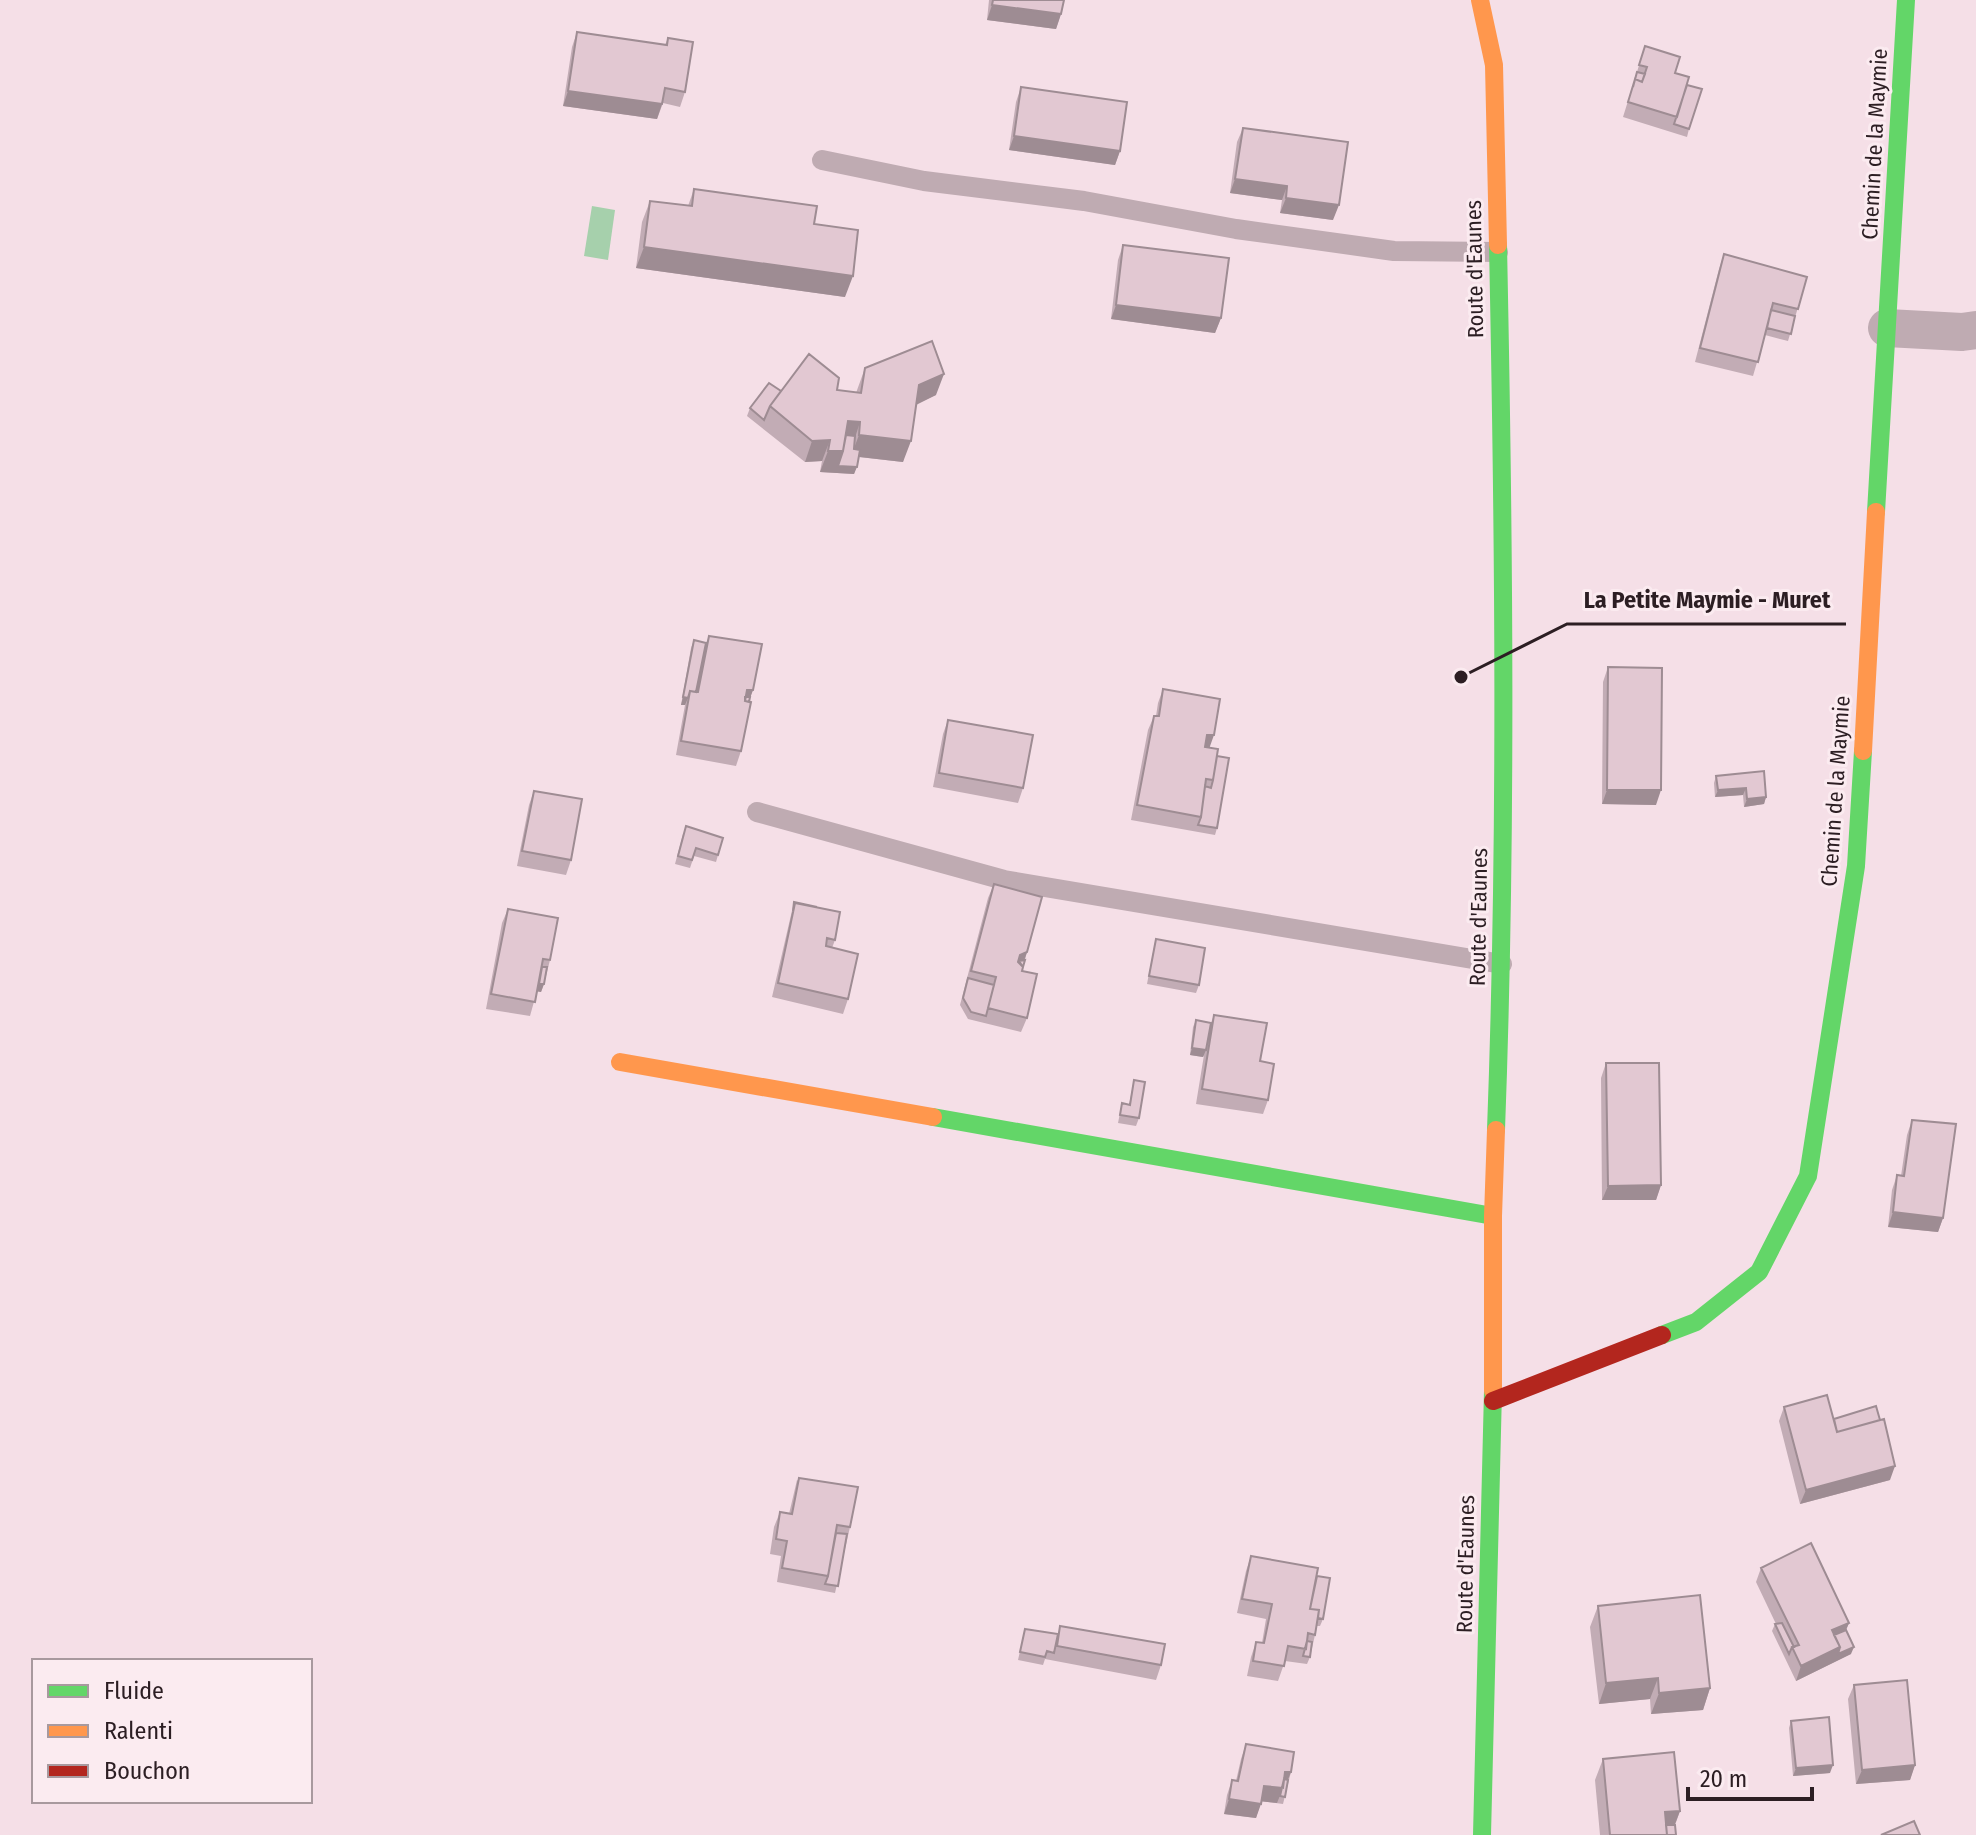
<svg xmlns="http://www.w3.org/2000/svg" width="1976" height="1835" font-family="'Fira Sans Condensed',sans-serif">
	<rect width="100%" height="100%" fill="#f5dfe7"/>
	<!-- water -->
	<path fill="#a6d0ac" d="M592,206L615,210L608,260L584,256Z"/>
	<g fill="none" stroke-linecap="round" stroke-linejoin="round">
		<!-- lane -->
		<path stroke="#bfabb2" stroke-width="20" d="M822,160L924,181L1084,201L1236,229L1394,251L1498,252
			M757,812L1004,880L1502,964"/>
		<!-- street -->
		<path stroke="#bfabb2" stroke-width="38" d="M1887,328L1962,332L1976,330"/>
		<!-- fast -->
		<path stroke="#63d668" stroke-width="18" d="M1876,512L1906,0
			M933,1117L1493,1216
			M1496,1130C1507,835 1504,540 1498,245
			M1662,1335L1696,1322L1759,1272L1808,1176L1856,866L1863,751
			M1482,1835L1493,1391"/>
		<!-- slow -->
		<path stroke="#ff974d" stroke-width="18" d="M1480,0L1494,65L1498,245
			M1863,751L1876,512
			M620,1062L933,1117
			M1493,1391V1216L1496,1130"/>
		<!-- jam -->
		<path stroke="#b3261e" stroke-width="18" d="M1493,1401L1662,1335"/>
	</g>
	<!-- wall -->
	<path fill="#c2acb5" d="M989,0H1064L1061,14L1056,29L987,20Z
		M577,32L665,45L668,38L685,92L680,107L663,103L657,119L563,106L572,47Z
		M1645,46L1687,85L1689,129L1687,137L1623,117Z
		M1021,87L1120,151L1115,165L1009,150L1016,102Z
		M1243,128L1333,220L1280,213L1282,200L1230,193L1237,142Z
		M694,189L814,224L845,297L636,268L642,222L650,201L688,206Z
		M1123,245L1221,318L1215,333L1111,319L1118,260Z
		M1724,254L1807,277L1788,341L1765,335L1753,376L1695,362L1719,269Z
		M865,368L936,395L916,404L903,462L859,457L854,474L820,472L822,461L805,462L747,416L750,408L781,391L837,390L856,393Z
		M709,636L753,690L750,697L741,751L736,766L676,755L685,705H681L691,648L694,640L706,643Z
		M1608,667L1656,805L1602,804L1603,682Z
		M1163,689L1217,756V828L1215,835L1131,820L1148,730L1154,716H1156L1158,703Z
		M948,720L1023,788L1018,803L933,787L943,734Z
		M1716,776L1766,797L1764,804L1744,807L1743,795L1715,797L1714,783Z
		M534,791L571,860L566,875L517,866L529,805Z
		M683,834L718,855L716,862L694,856L690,868L675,864Z
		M994,884L1027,952L1022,971L1027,1018L1021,1032L968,1019L960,1005L988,898Z
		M794,902L835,940L832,948L848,999L843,1014L772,997Z
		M508,909L550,960L544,984L541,992L537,991L530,1016L486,1009L502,923Z
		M1156,939L1199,985L1196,993L1147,984L1154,947Z
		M1214,1015L1260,1061L1268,1100L1263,1114L1196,1104L1204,1055L1203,1057L1190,1055L1193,1027L1196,1020L1211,1023Z
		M1606,1063L1661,1185L1656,1200H1602L1601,1078Z
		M1134,1080L1139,1118L1136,1126L1118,1123L1122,1103L1129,1105Z
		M1912,1120L1943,1218L1938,1232L1888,1227L1892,1190L1897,1175L1901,1176L1907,1135Z
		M1784,1407L1834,1419L1890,1480L1800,1504L1779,1421Z
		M797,1480L850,1527L835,1593L777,1582L781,1556L770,1554L774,1527L780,1512L789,1514Z
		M1251,1556L1316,1576L1323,1619L1320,1626H1317L1310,1657L1307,1664L1285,1661L1278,1681L1247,1676L1251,1657L1256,1642L1262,1643L1266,1619L1237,1613L1246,1571Z
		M1761,1568L1849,1623L1846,1630L1851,1654L1796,1681L1772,1631L1775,1624H1776L1756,1582Z
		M1598,1606L1710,1688L1703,1710L1651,1714L1650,1699L1599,1704L1590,1627Z
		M1060,1626L1161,1665L1156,1680L1045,1659L1043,1665L1018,1660L1025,1629L1058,1634Z
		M1854,1685L1915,1765L1910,1780L1856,1784L1848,1699Z
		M1791,1721L1830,1773L1793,1776L1789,1728Z
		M1246,1744L1291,1772L1283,1804L1261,1801L1256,1818L1224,1814L1227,1795L1232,1780L1236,1781L1241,1759Z
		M1603,1759L1680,1811L1675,1825L1676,1835H1600L1595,1780Z"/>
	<!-- shaded-wall -->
	<path fill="#9e8c93" d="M992,5L1061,14L1056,29L987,20Z
		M568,91L662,104L657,119L563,106Z
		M1014,136L1120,151L1115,165L1009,150Z
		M1235,179L1287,186L1282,200L1230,193Z
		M1286,198L1339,205L1333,220L1280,213Z
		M644,247L853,276L845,297L636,268Z
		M1116,305L1221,318L1215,333L1111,319Z
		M944,374L936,395L912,407L919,385Z
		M848,421L860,422L853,444L842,443Z
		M859,435L911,441L903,462L851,456Z
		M830,440L822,461L805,462L812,441Z
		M828,451H843L857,467L854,474L820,472Z
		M747,690H753L748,704H743Z
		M683,697L688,698L685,705H681Z
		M1207,735H1214L1209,749H1202Z
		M1746,788L1743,795L1715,797L1718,790Z
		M1607,790H1661L1656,805L1602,804Z
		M1766,797L1764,804L1744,807L1747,799Z
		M1027,952L1022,967L1016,969L1020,955Z
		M538,984H544L541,992L535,991Z
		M1192,1048L1206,1050L1203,1057L1190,1055Z
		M1661,1185L1656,1200H1602L1608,1186Z
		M1893,1212L1943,1218L1938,1232L1888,1227Z
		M1895,1466L1890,1480L1800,1504L1806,1490Z
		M1849,1623L1843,1637L1832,1642V1630Z
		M1840,1647H1854L1851,1654L1796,1681L1801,1666Z
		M1658,1678L1650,1699L1599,1704L1606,1683Z
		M1710,1688L1703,1710L1651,1714L1659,1693Z
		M1833,1765L1830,1773L1793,1776L1796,1768Z
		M1915,1765L1910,1780L1856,1784L1862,1770Z
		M1285,1772H1291L1285,1787L1281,1786Z
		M1264,1786L1283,1788L1277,1803L1258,1801Z
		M1229,1799L1261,1804L1256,1818L1224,1814Z
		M1680,1811L1672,1832L1660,1833L1665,1812Z"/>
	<!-- building -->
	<path fill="#e2c8d2" stroke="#9e8c93" stroke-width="2" d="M993,0H1064L1061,14L992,5Z
		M577,32L667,45L668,38L693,42L685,92L665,88L662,104L568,91Z
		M1645,46L1680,57L1675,73L1689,77L1677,117L1628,102L1635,79L1642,82L1647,67L1639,65Z
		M1637,72L1645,74L1642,82L1635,79L1633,87Z
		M1687,85L1702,89L1689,129L1674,124Z
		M1021,87L1127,102L1120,151L1014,136Z
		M1243,128L1348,142L1339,205L1286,198L1287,186L1235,179Z
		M694,189L817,206L814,224L858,230L853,276L644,247L650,201L692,206Z
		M1123,245L1229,258L1221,318L1116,305Z
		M1724,254L1807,277L1798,309L1773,303L1758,362L1700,348Z
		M1771,310L1795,316L1791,334L1767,328Z
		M932,341L944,374L919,385L911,441L859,435L860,422L848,421L843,451H828L830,440L812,441L770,406L809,354L839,378L837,390L861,393L865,368Z
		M769,383L781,391L770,406L764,420L750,408Z
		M846,435L855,436L854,449L860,450L857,467L838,466L843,451Z
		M709,636L762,644L753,690H747L745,701L751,702L741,751L681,741L690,691L698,692Z
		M694,640L706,643L696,692L690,691L688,698L683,697Z
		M1608,667L1662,668L1661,790H1607Z
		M1163,689L1220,699L1214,735H1207L1205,747L1218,749L1213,780L1206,779L1201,817L1137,805L1154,716H1159Z
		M745,697H750L749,702L745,701Z
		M948,720L1033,735L1023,788L939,773Z
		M1217,756L1229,758L1217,828L1198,825L1201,817L1205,786L1211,788L1213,780Z
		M1764,771L1766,797L1747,799L1746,788L1718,790L1716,776Z
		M534,791L582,799L571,860L522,851Z
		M686,826L723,838L718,855L696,848L692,860L678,856Z
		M994,884L1042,897L1027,952L1020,955L1018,962L1023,967L1022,971L1037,974L1027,1018L988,1008L996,977L971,971Z
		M794,902L817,907L795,903L793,911Z
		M795,903L840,912L835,940L827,938L826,946L858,954L848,999L778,983Z
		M508,909L558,918L550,960L543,959L535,1002L491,994Z
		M1156,939L1205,948L1199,985L1149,976Z
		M1025,960L1023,967L1019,961Z
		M542,967H547L544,984H539Z
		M968,978L994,985L986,1016L971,1012L963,998Z
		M1214,1015L1267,1023L1260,1061L1274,1064L1268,1100L1202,1089Z
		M1196,1020L1211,1023L1206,1050L1192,1048Z
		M1606,1063H1659L1661,1185L1608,1186Z
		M1134,1080L1145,1082L1139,1118L1120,1115L1122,1103L1130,1105Z
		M1912,1120L1956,1124L1943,1218L1893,1212L1897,1175L1904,1176Z
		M1827,1395L1837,1432L1884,1419L1895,1466L1806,1490L1784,1407Z
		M1876,1406L1880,1420L1837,1432L1834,1419Z
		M799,1478L858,1487L850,1527L837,1525L828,1576L782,1568L787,1541L776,1539L780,1512L792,1514Z
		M836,1533L847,1534L838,1586L825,1584L828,1576Z
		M1811,1543L1849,1623L1832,1630L1840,1647L1801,1666L1792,1647L1799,1645L1761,1568Z
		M1251,1556L1318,1568L1310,1609L1319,1610L1315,1635L1308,1633L1306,1649L1288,1646L1284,1666L1253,1661L1256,1642L1264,1643L1272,1604L1242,1599Z
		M1317,1576L1330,1578L1323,1619L1318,1618L1319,1610L1310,1609Z
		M1700,1595L1710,1688L1659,1693L1658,1678L1606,1683L1598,1606Z
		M1782,1623L1794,1647H1792L1789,1654L1775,1624Z
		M1060,1626L1165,1644L1161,1665L1057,1646Z
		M1025,1629L1058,1634L1054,1653L1047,1651L1045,1657L1020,1652Z
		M1846,1630L1854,1647L1838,1654L1840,1647L1834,1635Z
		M1307,1641L1312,1642L1310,1657L1303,1656Z
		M1907,1680L1915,1765L1862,1770L1854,1685Z
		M1829,1717L1833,1765L1796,1768L1791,1721Z
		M1246,1744L1294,1752L1291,1772H1285L1283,1788L1264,1786L1261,1804L1229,1799L1232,1780L1238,1781Z
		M1674,1752L1680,1811L1665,1812L1667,1835H1610L1603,1759Z
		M1284,1779L1288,1780L1285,1797L1280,1796Z
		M1914,1821L1920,1835H1881Z
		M1666,1825H1675L1676,1835H1667Z"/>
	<g text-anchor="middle" stroke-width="6" stroke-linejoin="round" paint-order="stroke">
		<!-- street labels -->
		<g font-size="22" fill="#2c1e23" stroke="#fbebf0">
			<text transform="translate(1874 144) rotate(-87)" y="8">Chemin de la Maymie</text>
			<text transform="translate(1474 269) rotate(-91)" y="8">Route d'Eaunes</text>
			<text transform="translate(1835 791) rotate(-86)" y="8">Chemin de la Maymie</text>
			<text transform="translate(1478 917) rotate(-89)" y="8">Route d'Eaunes</text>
			<text transform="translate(1465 1564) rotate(-89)" y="8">Route d'Eaunes</text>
		</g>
	</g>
	<!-- callouts -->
	<path fill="none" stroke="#2c1e23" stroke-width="3" d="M1461 677L1567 624H1846"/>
	<circle fill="#2c1e23" stroke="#fbebf0" stroke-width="3" cx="1461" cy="677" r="8"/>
	<g font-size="24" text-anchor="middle" font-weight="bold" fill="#2c1e23" stroke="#fbebf0" stroke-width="6" stroke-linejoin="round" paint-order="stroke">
		<text x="1707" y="608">La Petite Maymie - Muret</text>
	</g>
	<!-- legend -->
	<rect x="32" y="1659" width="280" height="144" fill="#fbebf0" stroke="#a8999e" stroke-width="2"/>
	<rect x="48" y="1685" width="40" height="12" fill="#63d668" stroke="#a8999e" stroke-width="2"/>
	<text x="104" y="1699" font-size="24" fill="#2c1e23">Fluide</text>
	<rect x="48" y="1725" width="40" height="12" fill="#ff974d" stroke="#a8999e" stroke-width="2"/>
	<text x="104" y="1739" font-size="24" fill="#2c1e23">Ralenti</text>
	<rect x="48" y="1765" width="40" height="12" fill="#b3261e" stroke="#a8999e" stroke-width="2"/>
	<text x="104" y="1779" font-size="24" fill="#2c1e23">Bouchon</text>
	<!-- scale -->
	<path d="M1688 1787v12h124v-12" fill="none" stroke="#2c1e23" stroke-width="4"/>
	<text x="1700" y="1787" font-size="24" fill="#2c1e23" stroke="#fbebf0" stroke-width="6" paint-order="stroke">20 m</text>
</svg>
